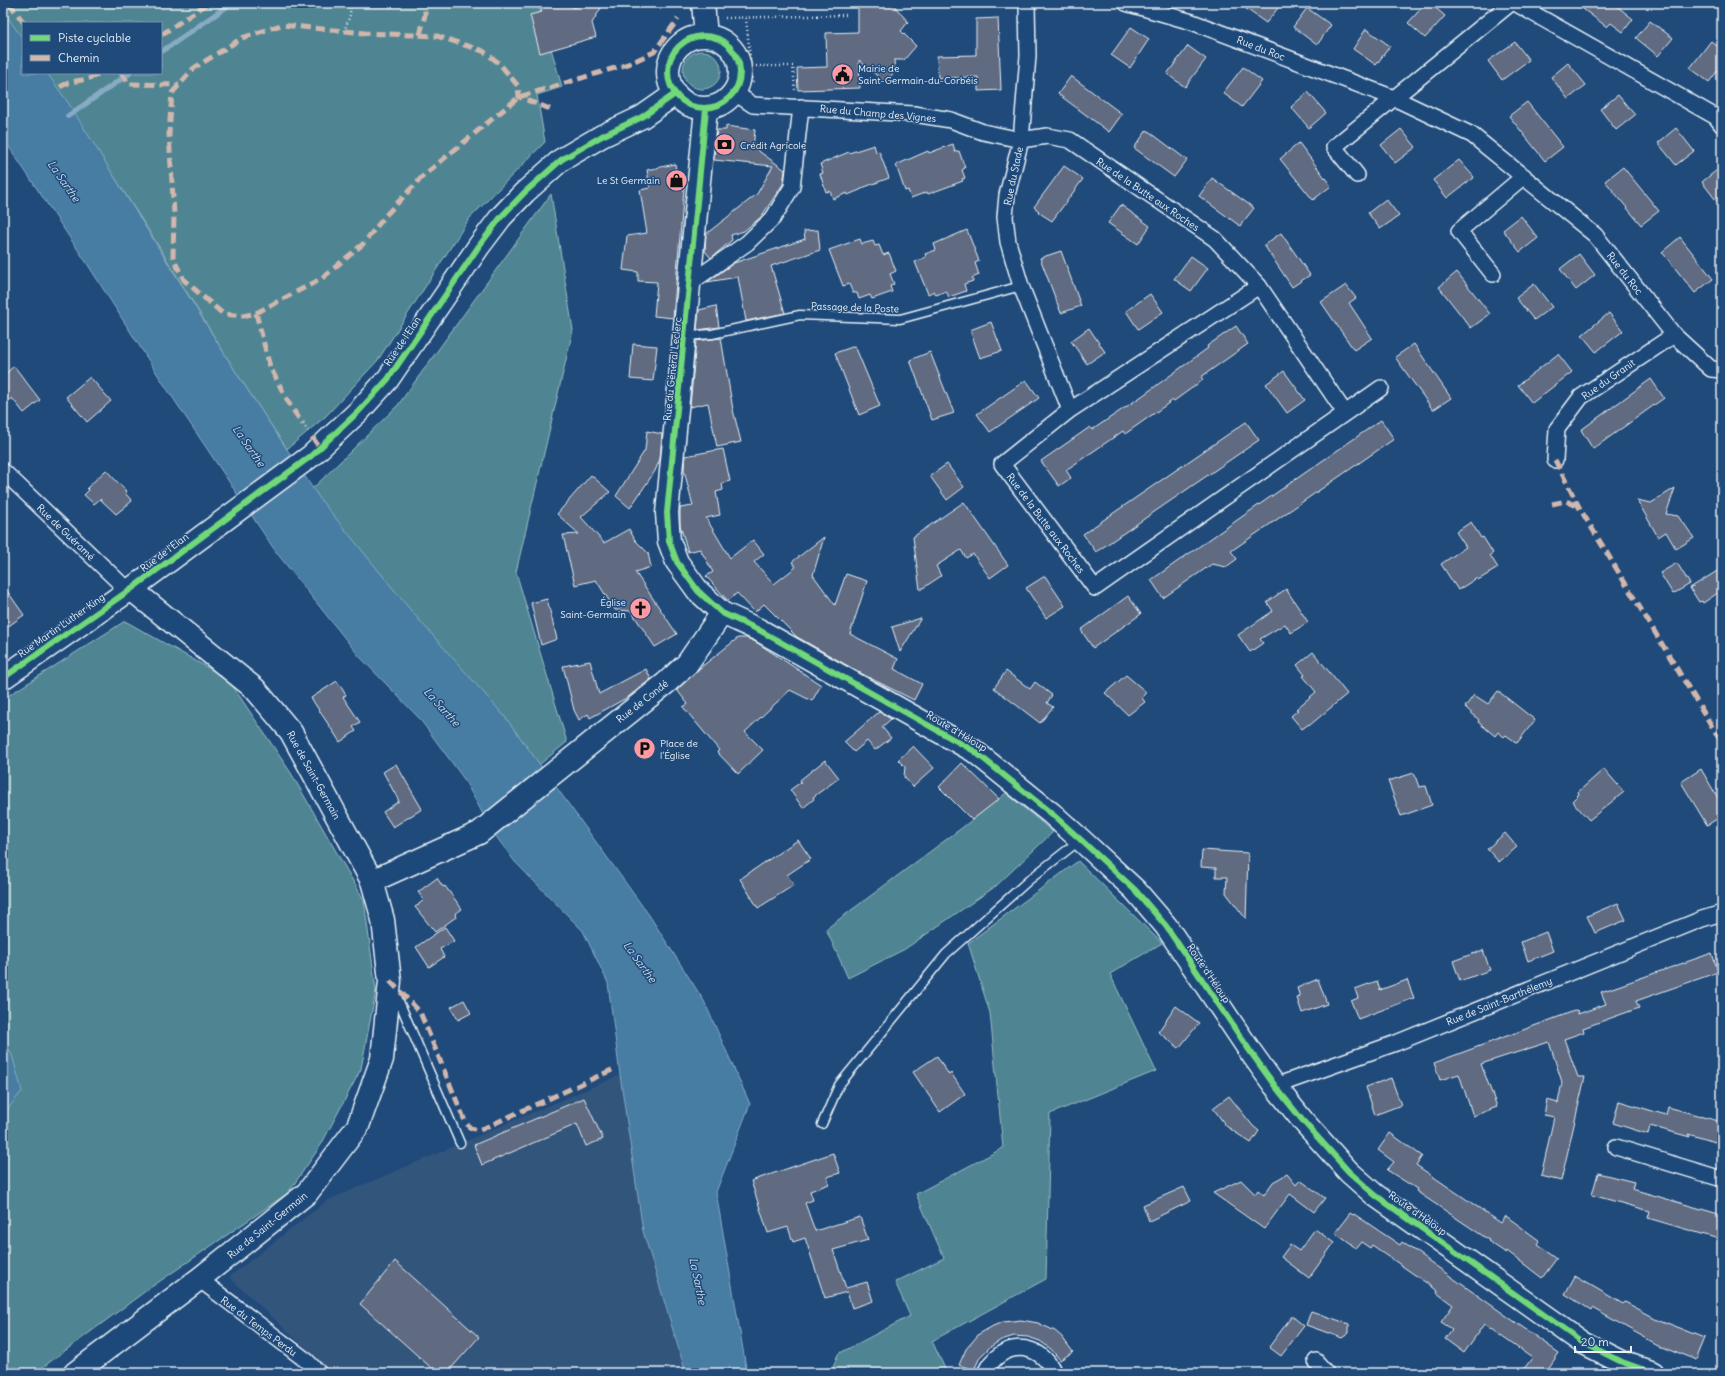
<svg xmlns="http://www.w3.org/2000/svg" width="1725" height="1376" font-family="Delius,sans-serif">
	<rect width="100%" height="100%" fill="#1f4a7a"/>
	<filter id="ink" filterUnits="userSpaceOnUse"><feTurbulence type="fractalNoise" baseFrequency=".025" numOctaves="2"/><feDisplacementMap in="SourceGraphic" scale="8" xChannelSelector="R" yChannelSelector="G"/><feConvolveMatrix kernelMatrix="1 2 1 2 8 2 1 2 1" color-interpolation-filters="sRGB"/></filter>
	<g filter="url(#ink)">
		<!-- built -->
		<path fill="#32547c" d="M620,1075L643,1231L686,1373H332L229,1277L328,1200Z"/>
		<!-- green -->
		<path fill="#4f8592" stroke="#9cbbc5" d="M3,3H217L219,8L228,3H538L562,87L537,95L545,142L469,219L378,360L326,416L287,449L237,374L156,242L76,117L29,73H161V23H23V66L3,42Z
			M683 70a19 19 0 1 1 38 0a19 19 0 1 1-38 0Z
			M551,194L573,330L516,572L567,742L534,769L304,497L398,405Z
			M125,621L228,679L291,773L364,900L376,990L361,1069L321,1145L288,1193L147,1290L35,1373H3V699Z
			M1006,793L1053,832L996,886L905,949L848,978L826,929L963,827Z
			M1078,861L1162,943L1110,974L1156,1071L1050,1114L1046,1279L932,1341L947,1373H831L838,1354L910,1316L895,1282L944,1258L916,1194L1003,1148L990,1013L968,943Z"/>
		<!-- water -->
		<path fill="#467ca3" stroke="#87abc5" d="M3,11L23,39V73H47L69,104L237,374L320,499L413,613L506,718L649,915L704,1001L750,1104L716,1192L747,1373H686L643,1231L620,1075L608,983L583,931L515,862L492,831L464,779L419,718L359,656L276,552L163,383L88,265L3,138Z
			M3,1038L12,1055L22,1091L3,1115Z"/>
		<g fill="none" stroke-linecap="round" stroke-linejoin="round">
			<!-- stream -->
			<path stroke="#87abc5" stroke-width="5.5" d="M161,52L232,3
				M68,116L130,73"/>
		</g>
		<!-- building -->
		<path fill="#606a80" stroke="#e8f1f8" d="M539,3H572L573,8L588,3H604L592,23L596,37L540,53L530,15L542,12Z
			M861,3H892L908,22L901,31L916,46L904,60H894L895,72L884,82L859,60L860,88L798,90L797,68L827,67L826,33L858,32V8Z
			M1238,3H1282L1266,23Z
			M1426,3H1430L1445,16L1425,38L1408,23Z
			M1575,3H1613L1633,19L1623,32L1611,23L1607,27Z
			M1307,8L1331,25L1317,45L1293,27Z
			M998,18L1001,90L978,91V77L938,78L937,56L976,55V19Z
			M1650,21L1673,38L1658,56L1636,38Z
			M1131,27L1149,39L1130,68L1111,55Z
			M1366,29L1390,46L1376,65L1353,49Z
			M1711,41L1722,50V65L1709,82L1690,68Z
			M1515,42L1529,60L1502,80L1488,61Z
			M1188,46L1206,59L1185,87L1167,74Z
			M1568,63L1586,85L1568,99L1551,77Z
			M1243,67L1262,81L1242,107L1223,93Z
			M1071,76L1122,114L1109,132L1058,94Z
			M1308,92L1326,113L1309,128L1291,107Z
			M1618,95L1635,115L1616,130L1600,109Z
			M1527,102L1563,147L1545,161L1509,116Z
			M726,126L755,130L753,147L785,170L783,184L761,217L744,231L731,235L732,240L711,258L705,251L706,234L757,194L773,166L714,160L717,130H726Z
			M1676,128L1694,151L1676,165L1658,143Z
			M1401,129L1416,147L1395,163L1381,145Z
			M1147,130L1187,160L1174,177L1134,148Z
			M1299,143L1331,186L1313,200L1280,159Z
			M953,144L955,152L959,151L965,168L962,170L965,178L962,179L963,181L928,194L927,192L911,198L908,190L905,191L896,165L928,151L929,153Z
			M874,145L876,152L879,151L889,178L862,188V189L848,195L847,193L833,199L830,191L826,192L820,174L823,173L820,164L849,152V153Z
			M1459,160L1474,177L1447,198L1433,180Z
			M675,164L677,176L685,177L673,318L654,316L657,282L638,281V272L623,270L627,236L647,233L640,190L650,188L647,170Z
			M1064,166L1083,179L1052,221L1038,212L1039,211L1034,207Z
			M1722,166V208L1702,182Z
			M1623,167L1659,211L1641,225L1605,181Z
			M1212,178L1254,208L1240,226L1199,196Z
			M1386,199L1399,216L1380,229L1368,213Z
			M1121,205L1150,226L1138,244L1108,223Z
			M1521,216L1538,238L1520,252L1503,230Z
			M818,230L820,250L771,266L785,313L746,321L738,277L707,282L734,263L805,239L804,231Z
			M967,230L979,261L975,263L979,275L972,278L973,281L964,284L966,291L949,297L946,291L936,295L934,291L928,294L915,262L926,257L925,254L936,250L934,244Z
			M1281,233L1310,275L1292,287L1264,245Z
			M1680,237L1713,279L1695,293L1662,252Z
			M860,239L862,244L873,241L875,246L879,245L883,255L889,253L896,271L890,274L894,284L890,286L892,292L872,299L870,295L859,299L857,293H853L849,284L843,286L829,250Z
			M1061,251L1081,306L1061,313L1040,258Z
			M1579,254L1595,275L1576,290L1560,269Z
			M1191,256L1208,268L1191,291L1174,279Z
			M1457,272L1490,314L1471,328L1439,287Z
			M1534,284L1552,307L1534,320L1516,298Z
			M1346,285L1356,298L1349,303L1372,338L1354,350L1321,302Z
			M1150,294L1163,312L1138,329L1126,311Z
			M716,306L719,327L697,330L699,310Z
			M1609,313L1623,331L1596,352L1582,335Z
			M991,322L1002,351L980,358L970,330Z
			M1236,326L1248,344L1201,377L1203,380L1174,401L1173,400L1125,434L1123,431L1066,470L1071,478L1059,486L1041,461L1090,427L1092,430L1142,396L1208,348L1207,346Z
			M1089,328L1105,352L1087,364L1071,341Z
			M721,338L733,410L741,442L717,447L708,403L690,407L696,341Z
			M633,344L657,346L653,381L630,379Z
			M1414,344L1451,398L1433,410L1395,357Z
			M855,346L880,406L859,415L835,353Z
			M930,352L954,413L932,420L910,360Z
			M1558,354L1572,372L1532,403L1518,385Z
			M14,366L40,400L24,413L12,398L3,406V376Z
			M1284,371L1305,400L1287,413L1266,384Z
			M90,377L111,401L87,422L66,397Z
			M1651,379L1664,398L1593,449L1581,430Z
			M1026,380L1039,398L990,432L977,414Z
			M1381,420L1394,439L1231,551L1237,559L1226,567L1212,564L1163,598L1151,580Z
			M1246,422L1259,440L1096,552L1083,534Z
			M647,431L662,434L660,459L655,471L630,508L616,496L645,450Z
			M723,449L730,481L722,483L723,490L716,492L720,515L706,518L730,558L753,540L764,554L754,562L774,584L796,567L792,562L824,537L813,575L835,605L846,574L867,581L850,634L898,659L894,669L922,684L914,700L864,675L797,637L764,604L755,612L737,593L728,601L706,576L713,572L700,549L688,552L680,525V508L693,506L684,470L685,456Z
			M947,464L964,487L947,500L930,476Z
			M106,470L126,491L125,493L132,501L116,514L100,499L94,504L84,495L89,490L87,488Z
			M591,475L610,492L581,517L604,543L629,529L635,540L648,553L651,567L635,572L677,634L655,647L631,611L615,610L596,580L575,585L563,535L579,534L557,514Z
			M1675,488L1666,514L1678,516L1682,522H1683L1694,538L1676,549L1666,532L1658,537L1637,500L1651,503Z
			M964,502L1008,565L990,578L973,554L966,558L961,550L936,566L941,576L920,590L913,537Z
			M1471,522L1481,538L1483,537L1493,553L1490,555L1498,568L1478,580L1477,578L1458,590L1441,564L1466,547L1456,532Z
			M1677,563L1690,584L1673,594L1660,573Z
			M1722,568V590L1703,603L1702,601L1699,602L1690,588Z
			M1045,576L1065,606L1046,618L1026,588Z
			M3,585L24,615L3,630Z
			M1286,589L1308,622L1291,633L1285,624L1260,639L1263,643L1250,652L1238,635L1273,611L1267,602Z
			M1128,596L1141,614L1093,648L1081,630Z
			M547,599L557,639L541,645L531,603Z
			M921,618L900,652L892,627Z
			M738,638H746L756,642L821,685L812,701L790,690L745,732L763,750L738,774L717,752L719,750L683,707L688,704L677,690L700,668Z
			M1313,652L1347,694L1310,725L1309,724L1302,729L1291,716L1298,710L1296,709L1316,692L1303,676L1305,675L1297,665Z
			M590,661L599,694L646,669L651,679L628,697L590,718L588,714L579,720L574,710L563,666Z
			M1006,671L1030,689L1035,682L1052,695L1047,703L1053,707L1040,723L994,688Z
			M1126,675L1146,692L1142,698L1145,702L1128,715L1105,693Z
			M337,681L346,695L343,697L360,722L353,727L356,731L340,742L311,698Z
			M1498,691L1535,720L1517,743L1506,735L1504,737L1498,732L1495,736L1478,722L1479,720L1465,707L1474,695L1488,704Z
			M879,712L891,719L882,727L891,738L875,750L867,741L854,752L844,742Z
			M913,746L934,768L913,787L904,777L905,767L898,760Z
			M825,760L839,778L813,797L814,799L803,808L790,790L801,782L800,780Z
			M962,763L999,799L972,820L939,787Z
			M396,764L422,809L393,827L383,812L399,801L383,772Z
			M1604,769L1624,792L1589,820L1572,801L1579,794L1578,792Z
			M1701,769L1722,805V816L1707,825L1681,782Z
			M1414,773L1419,787L1426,786L1432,805L1401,816L1388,781Z
			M1505,833L1517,847L1499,862L1487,849Z
			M798,840L811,859L787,875L794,885L758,908L740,879Z
			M1202,850L1248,853L1246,919L1226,893L1227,877H1216V868L1201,867Z
			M437,878L443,887L445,886L462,909L455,914L456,917L435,932L415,907L424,900L418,892Z
			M1618,903L1626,920L1595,933L1587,916Z
			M445,927L454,941L440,949L444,957L429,967L416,947Z
			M1546,932L1553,951L1528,961L1521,942Z
			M1483,950L1490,970L1460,981L1453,961Z
			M1712,953L1718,972L1636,1001L1639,1008L1583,1028L1584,1032L1564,1039L1578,1077H1585L1561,1181L1541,1176L1554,1117L1544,1115L1547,1100L1558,1103L1562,1082L1549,1042L1481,1064L1497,1107L1473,1116L1459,1074L1440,1080L1434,1063L1577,1010L1578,1014L1606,1004L1601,992Z
			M1318,979L1327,1004L1302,1013L1297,998L1300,997L1297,988Z
			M1407,980L1414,998L1358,1019L1351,1001L1358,998L1355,989L1377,981L1380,990Z
			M464,1000L471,1013L458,1020L451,1007Z
			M1176,1006L1199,1023L1179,1048L1158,1032Z
			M937,1056L949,1075L951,1073L965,1094L940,1112L913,1072Z
			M1391,1078L1401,1105L1375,1115L1366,1087Z
			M1229,1096L1253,1126L1259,1131L1251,1143L1226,1126L1213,1108Z
			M584,1098L603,1139L586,1146L577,1124L482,1165L474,1145Z
			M1619,1101L1666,1115L1668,1107L1722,1122V1144L1688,1134L1690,1137L1650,1126L1648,1134L1613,1123Z
			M1390,1133L1422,1156L1416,1165L1501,1223L1506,1216L1540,1241L1538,1244L1557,1258L1542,1278L1507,1251L1506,1253L1488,1241L1489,1240L1416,1191L1417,1189L1387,1170L1394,1162L1378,1150Z
			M833,1153L840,1173L827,1177L829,1184L810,1191L813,1200L805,1203L815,1231L860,1217L868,1240L833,1250L846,1288L867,1282L873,1301L852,1308L847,1292L825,1298L805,1238L793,1242L788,1227L768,1233L751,1181Z
			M1598,1173L1634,1182L1632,1189L1722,1215V1240L1648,1218L1650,1211L1592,1195Z
			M1287,1174L1296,1185L1300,1180L1325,1198L1314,1212L1290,1194L1264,1229L1213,1193L1241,1180L1255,1194L1258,1190L1264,1195L1273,1182Z
			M1184,1187L1191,1201L1149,1221L1143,1205Z
			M1350,1213L1353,1215L1354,1214L1400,1245L1402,1242L1559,1353L1545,1373H1521L1532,1358L1484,1324L1464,1353L1445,1339L1452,1329L1441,1322L1453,1305L1437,1293L1438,1291L1372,1245L1370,1248L1361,1242L1356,1248L1335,1233Z
			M1315,1229L1334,1243L1309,1278L1281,1257L1290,1245L1299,1251Z
			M395,1261L479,1337L447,1373H437L360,1304Z
			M1575,1276L1623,1304L1625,1302L1657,1319L1705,1338L1696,1360L1658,1345L1592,1308L1591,1310L1565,1294Z
			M1311,1311L1349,1324V1333L1342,1338L1306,1325Z
			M1292,1316L1304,1326L1281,1356L1269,1347Z
			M1021,1320L1038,1323L1055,1331L1062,1337L1073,1352L1060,1360L1051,1349L1040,1341L1028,1337L1014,1336L1001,1340L990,1347L980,1357L974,1370L959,1365L966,1349L979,1334L993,1326L1003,1322Z"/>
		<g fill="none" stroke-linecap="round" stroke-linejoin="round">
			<defs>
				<path id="lane" d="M685,336L712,334L800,315L900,319L1021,286
					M395,992L460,1143
					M822,1124L839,1085L946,954L1029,880L1080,840"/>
				<path id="street" d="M1027,3L1028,56L1021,140L1007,195L1005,217L1008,242L1021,286L1070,410
					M1126,3L1192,22L1394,98L1472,135L1595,235L1674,335L1711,369L1722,370
					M1515,3L1716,117L1722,125
					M735,93L753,105L914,114L951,120L983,132L1021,140L1047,136L1070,140L1215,239L1259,286L1345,413
					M1357,175L1334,147L1511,3
					M1493,274L1459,231L1524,176
					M690,283L747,243L773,218L792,187L801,107
					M1259,286L1070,410L1002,464L1095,588L1381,388
					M1555,460L1557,429L1581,397L1674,335
					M3,471L120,583L131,589
					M1275,1086L1396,1043L1702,919L1722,913
					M1616,1147L1722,1179
					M199,1279L307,1361L319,1373
					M1316,1361L1326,1373
					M985,1373C1000,1340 1040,1340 1054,1373"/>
				<path id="secondary" d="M703,3L706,36
					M668 72a36 36 0 1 1 72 0a36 36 0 1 1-72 0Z
					M706,109L667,513L669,541L677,562L698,591L722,613L759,630L974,751L1052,814L1081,840L1135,890L1166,926L1250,1051L1275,1086L1303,1121L1349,1172L1375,1195L1582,1342L1622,1362L1653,1373
					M3,678L131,589L311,456L359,411L388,379L479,246L501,217L525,192L561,160L602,136L642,117L675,94
					M372,881L479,833L666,683L687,664L722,613
					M75,1373L199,1279L307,1193L358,1126L382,1059L390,981L383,920L372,881L291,732L255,689L131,589"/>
			</defs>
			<!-- lane casing -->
			<use href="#lane" stroke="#e8f1f8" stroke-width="11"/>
			<!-- street casing -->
			<use href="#street" stroke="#e8f1f8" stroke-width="18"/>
			<!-- secondary casing -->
			<use href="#secondary" stroke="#e8f1f8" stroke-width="25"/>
			<!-- path -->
			<path stroke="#e8f1f8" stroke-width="2.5" stroke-dasharray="1 3" stroke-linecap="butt" d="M725,18L847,15
				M746,18L753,85
				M344,31L350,15L351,3
				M752,66H793L795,90
				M303,424L308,431"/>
			<!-- lane -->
			<use href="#lane" stroke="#1f4a7a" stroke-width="8"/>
			<!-- street -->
			<use href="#street" stroke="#1f4a7a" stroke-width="15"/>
			<!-- secondary -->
			<use href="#secondary" stroke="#1f4a7a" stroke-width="22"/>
			<!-- quiet -->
			<path stroke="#d1b7ad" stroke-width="5" stroke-dasharray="10 5" stroke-linecap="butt" d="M9,3L24,23
				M161,35L208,3
				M420,35L425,15V3
				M121,73L129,84L179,85
				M60,87C72,79 88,82 100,73
				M550,109L519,97L518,86L499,63L483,51L437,36L365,33L281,25L242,38L194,68L172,93L169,134L174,214L173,258L184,280L223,314L243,316L256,313L321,279L363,244L386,215L424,175L519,97L628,64L654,52L678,19
				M256,313L270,367L291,407L303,424
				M312,437L320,448
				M1555,460L1579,507L1722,743
				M1552,504L1566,501L1579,507
				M390,981L420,1012L465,1121L470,1128L480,1130L614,1069"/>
			<defs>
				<path id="cycleway" d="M668 72a36 36 0 1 1 72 0a36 36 0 1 1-72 0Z
					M706,109L667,513L669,541L677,562L698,591L722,613L759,630L974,751L1052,814L1081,840L1135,890L1166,926L1250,1051L1275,1086L1303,1121L1349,1172L1375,1195L1582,1342L1622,1362L1653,1373
					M3,678L131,589L311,456L359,411L388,379L479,246L501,217L525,192L561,160L602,136L642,117L675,94"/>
			</defs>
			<!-- cycleway casing -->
			<use href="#cycleway" stroke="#1f4a7a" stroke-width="8"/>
			<!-- cycleway -->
			<use href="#cycleway" stroke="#71d979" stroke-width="6"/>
		</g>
	</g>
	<!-- icons -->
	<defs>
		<symbol id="civic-disc" viewBox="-11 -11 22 22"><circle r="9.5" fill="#ff9aa2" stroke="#1f4a7a"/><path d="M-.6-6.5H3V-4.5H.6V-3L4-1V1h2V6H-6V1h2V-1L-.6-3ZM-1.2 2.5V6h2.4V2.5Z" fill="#111"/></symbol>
		<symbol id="bank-disc" viewBox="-11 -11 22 22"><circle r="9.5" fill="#ff9aa2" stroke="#1f4a7a"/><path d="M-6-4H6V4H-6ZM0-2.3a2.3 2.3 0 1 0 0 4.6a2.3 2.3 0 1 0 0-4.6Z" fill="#111"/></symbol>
		<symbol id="shop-disc" viewBox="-11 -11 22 22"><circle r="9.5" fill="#ff9aa2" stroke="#1f4a7a"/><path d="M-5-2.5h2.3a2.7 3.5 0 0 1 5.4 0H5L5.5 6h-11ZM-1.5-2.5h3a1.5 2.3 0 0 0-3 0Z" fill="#111"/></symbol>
		<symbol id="church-disc" viewBox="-11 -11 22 22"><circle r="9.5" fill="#ff9aa2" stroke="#1f4a7a"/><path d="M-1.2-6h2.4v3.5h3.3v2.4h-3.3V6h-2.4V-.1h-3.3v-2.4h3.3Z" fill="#111"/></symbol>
		<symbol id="parking-disc" viewBox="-11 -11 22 22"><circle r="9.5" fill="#ff9aa2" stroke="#1f4a7a"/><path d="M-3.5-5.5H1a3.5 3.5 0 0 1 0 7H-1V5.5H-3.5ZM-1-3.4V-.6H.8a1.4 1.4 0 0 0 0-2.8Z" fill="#111"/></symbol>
	</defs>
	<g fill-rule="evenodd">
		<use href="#civic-disc" x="830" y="62" width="25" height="25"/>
		<use href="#bank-disc" x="712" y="132" width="25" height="25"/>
		<use href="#shop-disc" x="664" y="168" width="25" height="25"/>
		<use href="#church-disc" x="628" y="596" width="25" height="25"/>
		<use href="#parking-disc" x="632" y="736" width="25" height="25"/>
	</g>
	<g text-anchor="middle" stroke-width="3" stroke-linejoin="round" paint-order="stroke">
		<!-- street labels -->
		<g font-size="10" fill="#e8f1f8" stroke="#1f4a7a">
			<text transform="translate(1261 48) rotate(21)" y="4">Rue du Roc</text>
			<text transform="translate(878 113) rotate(5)" y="4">Rue du Champ des Vignes</text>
			<text transform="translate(1013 176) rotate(-78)" y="4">Rue du Stade</text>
			<text transform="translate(1148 194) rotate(34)" y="4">Rue de la Butte aux Roches</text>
			<text transform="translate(1625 273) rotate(52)" y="4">Rue du Roc</text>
			<text transform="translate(855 307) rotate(2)" y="4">Passage de la Poste</text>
			<text transform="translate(402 341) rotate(-56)" y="4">Rue de l'Elan</text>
			<text transform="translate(672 369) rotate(-84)" y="4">Rue du Général Leclerc</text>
			<text transform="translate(1608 379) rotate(-35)" y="4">Rue du Granit</text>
			<text transform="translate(1046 523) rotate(53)" y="4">Rue de la Butte aux Roches</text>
			<text transform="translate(66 532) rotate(44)" y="4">Rue de Guéramé</text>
			<text transform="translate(164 552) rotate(-37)" y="4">Rue de l'Elan</text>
			<text transform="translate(61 625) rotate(-35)" y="4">Rue Martin Luther King</text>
			<text transform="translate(642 701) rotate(-38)" y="4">Rue de Condé</text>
			<text transform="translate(957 731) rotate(31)" y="4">Route d'Héloup</text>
			<text transform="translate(314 775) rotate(61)" y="4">Rue de Saint-Germain</text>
			<text transform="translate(1209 973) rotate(56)" y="4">Route d'Héloup</text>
			<text transform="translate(1499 1001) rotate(-22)" y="4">Rue de Saint-Barthélemy</text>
			<text transform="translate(1418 1213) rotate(35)" y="4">Route d'Héloup</text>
			<text transform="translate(267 1225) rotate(-39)" y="4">Rue de Saint-Germain</text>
			<text transform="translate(259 1326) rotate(37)" y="4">Rue du Temps Perdu</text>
		</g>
		<!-- poi labels -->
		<g font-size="10" fill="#e8f1f8" stroke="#1f4a7a" text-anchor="start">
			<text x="858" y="72">Mairie de<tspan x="858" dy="12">Saint-Germain-du-Corbéis</tspan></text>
			<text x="740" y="149">Crédit Agricole</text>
			<text x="660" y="184" text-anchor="end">Le St Germain</text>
			<text x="626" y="606" text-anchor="end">Église<tspan x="626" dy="12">Saint-Germain</tspan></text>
			<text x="660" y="747">Place de<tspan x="660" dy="12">l'Église</tspan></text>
		</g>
		<!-- water labels -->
		<g font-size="11" font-style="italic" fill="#d0dfeb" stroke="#1f4a7a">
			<text transform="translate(64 181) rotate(55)" y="4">La Sarthe</text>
			<text transform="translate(249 446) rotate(55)" y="4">La Sarthe</text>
			<text transform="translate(442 707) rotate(48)" y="4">La Sarthe</text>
			<text transform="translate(640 962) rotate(54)" y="4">La Sarthe</text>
			<text transform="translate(698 1281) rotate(78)" y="4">La Sarthe</text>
		</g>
	</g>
	<!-- margin -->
	<rect width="1725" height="1376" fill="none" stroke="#1f4a7a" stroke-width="16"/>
	<rect x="8" y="8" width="1709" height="1360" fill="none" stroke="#e8f1f8" stroke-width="1.5" filter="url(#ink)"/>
	<!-- legend -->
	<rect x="22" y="22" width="140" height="52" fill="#1f4a7a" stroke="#6f8dac"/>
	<rect x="30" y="35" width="20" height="6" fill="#71d979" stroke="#6f8dac"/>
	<text x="58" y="42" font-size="12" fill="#e8f1f8">Piste cyclable</text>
	<rect x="30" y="55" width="20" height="6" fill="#d1b7ad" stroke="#6f8dac"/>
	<text x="58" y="62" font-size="12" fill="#e8f1f8">Chemin</text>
	<!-- scale -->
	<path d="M1575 1346v6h56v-6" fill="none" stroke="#e8f1f8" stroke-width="2"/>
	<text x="1581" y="1346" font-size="12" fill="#e8f1f8" stroke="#1f4a7a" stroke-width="3" paint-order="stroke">20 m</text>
</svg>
